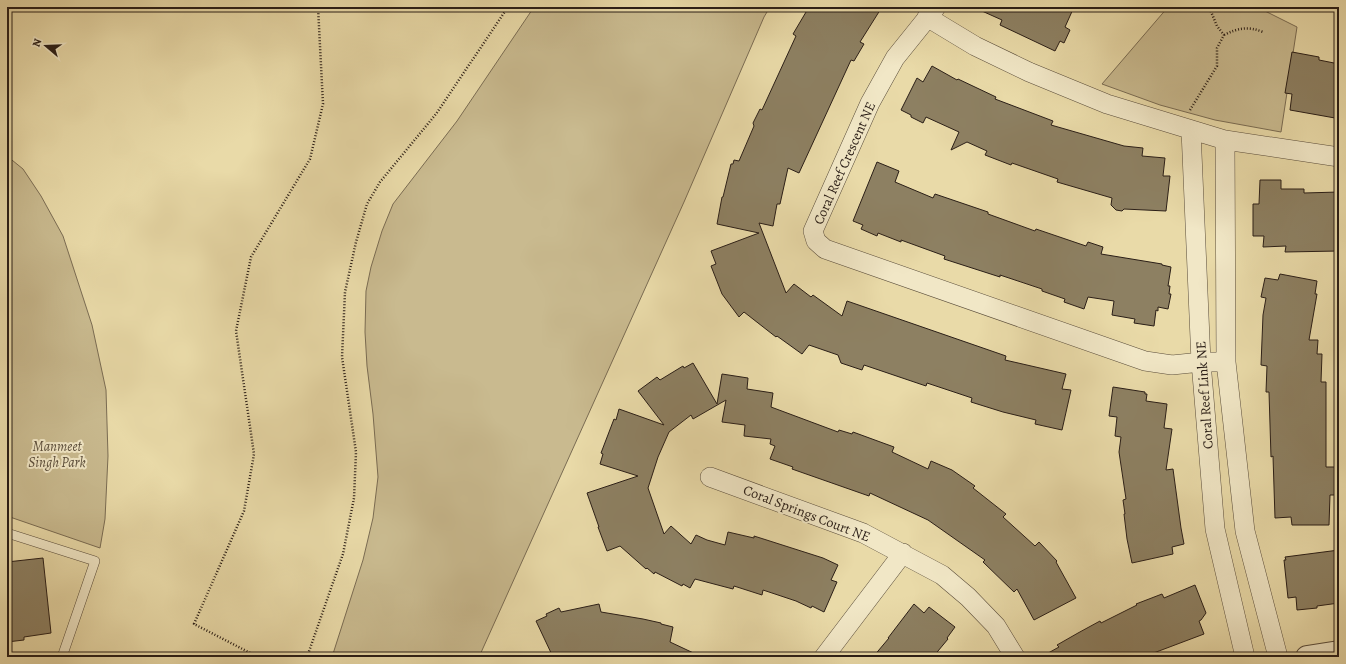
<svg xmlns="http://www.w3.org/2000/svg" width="1346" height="664" font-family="Alegreya,serif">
	<rect width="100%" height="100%" fill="#e9daa8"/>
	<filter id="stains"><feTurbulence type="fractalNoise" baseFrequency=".005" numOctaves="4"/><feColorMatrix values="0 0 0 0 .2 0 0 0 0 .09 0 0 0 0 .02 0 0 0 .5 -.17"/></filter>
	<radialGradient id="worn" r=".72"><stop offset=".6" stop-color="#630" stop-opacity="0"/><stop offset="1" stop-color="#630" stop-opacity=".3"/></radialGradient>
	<!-- green -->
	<path fill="#c9ba8f" stroke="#7a6c53" d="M534,7H770L764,17L684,202L479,657H332L363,560L373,518L378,477L373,414L367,366L365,332L366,291L371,267L382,231L393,204L457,121Z
		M1168,7H1257L1297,27L1281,132L1215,120L1160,105L1102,84Z
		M7,156L23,169L41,196L63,236L92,325L106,390L108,456L105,519L100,548L7,516Z"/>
	<!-- building -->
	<path fill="#8d8062" stroke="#2a1e17" d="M809,7H882L860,42L864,44L854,61L851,60L799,173L788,168L780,204H777L773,226L759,223L786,293L794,284L811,297L813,295L842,316L847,301L1006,356L1005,360L1066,374L1062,389L1071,390L1062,430L1035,424L1036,420L1003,412L971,402L972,398L927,383L926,386L864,365L862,370L841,363L838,355L809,345L802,354L777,336L776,337L744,312L739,317L722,294L711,266L716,264L711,251L759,233L717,224L722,197H723L731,164H733L734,160L739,161L754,126L753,123L760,109L762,110L796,36L793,34Z
		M973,7H1074L1065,27L1070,30L1064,43L1060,41L1055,51L1000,25L1002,20Z
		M1292,52L1319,57V60L1339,64V95L1335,118L1290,110L1292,94L1285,93Z
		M932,66L957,80L958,79L996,97L995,99L1053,121L1051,125L1124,146L1143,148L1142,156L1165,158L1163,176H1170L1166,211L1124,209L1122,211L1116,210L1111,205L1112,198L1057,182L1058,179L1012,163L1011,165L985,155L987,151L967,142L951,150L959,132L926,117L923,123L911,117V115L901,110L917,78L923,82Z
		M877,162L899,171L895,182L933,198L935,194L988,212V214L1035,231L1036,229L1086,246L1088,242L1103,247L1101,254L1162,264V265L1171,267L1168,286H1170L1169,294H1171L1168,309L1158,307V311L1156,310L1154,326L1134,323L1135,319L1112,315L1114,301L1088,297L1084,309L1064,302L1065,299L1042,291V289L1000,275V277L944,259L945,256L901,240V242L878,233L877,236L861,229L863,225L853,221Z
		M1260,180H1281V189H1304V193L1339,192V251L1285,252L1286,246L1263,247L1264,236H1253V204H1259Z
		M1280,274L1317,281L1315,294H1317L1309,340H1318L1317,354H1322L1321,382H1326V467H1335L1336,495H1330L1329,525H1292L1291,517L1275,518L1273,456L1271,457L1269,392H1266L1267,366L1261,365L1263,315L1266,298L1261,297L1265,278L1278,280Z
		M693,363L717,404L722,374L748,378L747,389L773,393L771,407L838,432L839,430L852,434L853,432L883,443L894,447L892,452L928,469L931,461L952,470L975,486L973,488L1006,514L1003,517L1035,546L1039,542L1057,561L1056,562L1076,598L1034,620L1017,589L1014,592L983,562L985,560L928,520L870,493L869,496L792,469L793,467L770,459L775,446L770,444L771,439L744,436L745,425L722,422L726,400L693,419L691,415L669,432L658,457L648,488L664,534L671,526L691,544L696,535L707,540L725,545L728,532L754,538V536L823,558L838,565L831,580L837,582L824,612L812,606L811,608L796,601L763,590L762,595L734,586L733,589L695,579L690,588L683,584L682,586L655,572L654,574L647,568L646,569L620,546L607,551L598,527H599L587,493L638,476L600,464L603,454L601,453L614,419L616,420L619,409L664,425L638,391L657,377L660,380L683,366L684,368Z
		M1113,387L1145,392V394H1147L1146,401L1167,404L1164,428L1172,429L1166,470L1173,469L1181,528L1184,544L1172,547L1173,554L1132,563L1127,539L1124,514H1125L1123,500L1126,499L1119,452L1121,437L1115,436L1117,417L1109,416Z
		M1339,550V603L1317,606V608L1297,610L1296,597L1288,598L1284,560H1286L1285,557Z
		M43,558L51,633L24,637V640L7,642V562Z
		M1195,585L1206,613L1201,620L1199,621L1204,634L1143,657H1041L1059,647L1057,645L1078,633L1100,621L1101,623L1137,605L1136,604L1162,594L1164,598Z
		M599,604L601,612L643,619L661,623V624L673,627L670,642L702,657H553L536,621L547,616L546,614L559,608L561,612Z
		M914,604L924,613L929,607L955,627L947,638L948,639L933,657H873L889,638H888Z"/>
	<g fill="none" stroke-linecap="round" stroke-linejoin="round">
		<defs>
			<path id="service" d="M7,533L95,561L62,657"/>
			<path id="minor" d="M936,7L895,58L870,103L813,231L816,241L825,249L1145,361L1172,365L1201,362H1226
				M927,17L975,46L1029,72L1107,104L1225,140L1339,157
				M1191,130L1201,362L1215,529L1245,657
				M1225,140L1226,362L1245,531L1278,657
				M710,477L863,533L942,575L968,597L996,626L1015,657
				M824,657L903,553"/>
			<path id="tertiary" d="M1307,657L1339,652"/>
		</defs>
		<!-- service casing -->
		<use href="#service" stroke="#5a4d3b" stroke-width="10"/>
		<!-- minor casing -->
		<use href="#minor" stroke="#5a4d3b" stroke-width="20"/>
		<!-- tertiary casing -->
		<use href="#tertiary" stroke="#5a4d3b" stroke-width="24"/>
		<!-- path -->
		<path stroke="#2a1e17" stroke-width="2.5" stroke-dasharray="1 2" stroke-linecap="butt" d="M1224,35C1238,28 1248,26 1263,32
			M1190,110L1217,66V48L1224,35L1217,26L1209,7
			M258,657L194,624L244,511L254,454L236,331L251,257L310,159L323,104L318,7
			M307,657L343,554L354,498L356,452L342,357L345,292L356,242L367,204L380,182L436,114L508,7"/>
		<!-- service -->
		<use href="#service" stroke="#f1e7c6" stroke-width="9"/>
		<!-- minor -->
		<use href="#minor" stroke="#f1e7c6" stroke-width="19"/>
		<!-- tertiary -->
		<use href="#tertiary" stroke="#f1e7c6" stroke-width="22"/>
	</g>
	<g text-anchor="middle" stroke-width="4" stroke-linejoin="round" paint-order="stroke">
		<!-- street labels -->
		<g font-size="14" fill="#2a1e17" stroke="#f1e7c6">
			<text transform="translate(844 163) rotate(-66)" y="5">Coral Reef Crescent NE</text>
			<text transform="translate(1204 395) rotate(-94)" y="5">Coral Reef Link NE</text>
			<text transform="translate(807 513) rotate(21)" y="5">Coral Springs Court NE</text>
		</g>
		<!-- park labels -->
		<g font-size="14" font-style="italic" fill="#5a4d3b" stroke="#f1e7c6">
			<text x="57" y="451">Manmeet<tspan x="57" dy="16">Singh Park</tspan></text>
		</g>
	</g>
	<!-- margin -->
	<rect width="1346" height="664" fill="none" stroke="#e9daa8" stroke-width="24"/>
	<rect x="8" y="8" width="1330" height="648" fill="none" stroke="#2a1e17" stroke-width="2"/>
	<rect x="12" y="12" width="1322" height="640" fill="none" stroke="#2a1e17"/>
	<!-- north arrow -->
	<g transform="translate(46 46) rotate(289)" stroke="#f1e7c6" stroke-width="3" paint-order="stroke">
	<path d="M0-3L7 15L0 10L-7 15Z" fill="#2a1e17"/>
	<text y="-6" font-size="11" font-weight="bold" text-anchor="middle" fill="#2a1e17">N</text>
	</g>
	<rect width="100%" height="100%" filter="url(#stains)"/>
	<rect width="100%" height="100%" fill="url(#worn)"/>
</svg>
